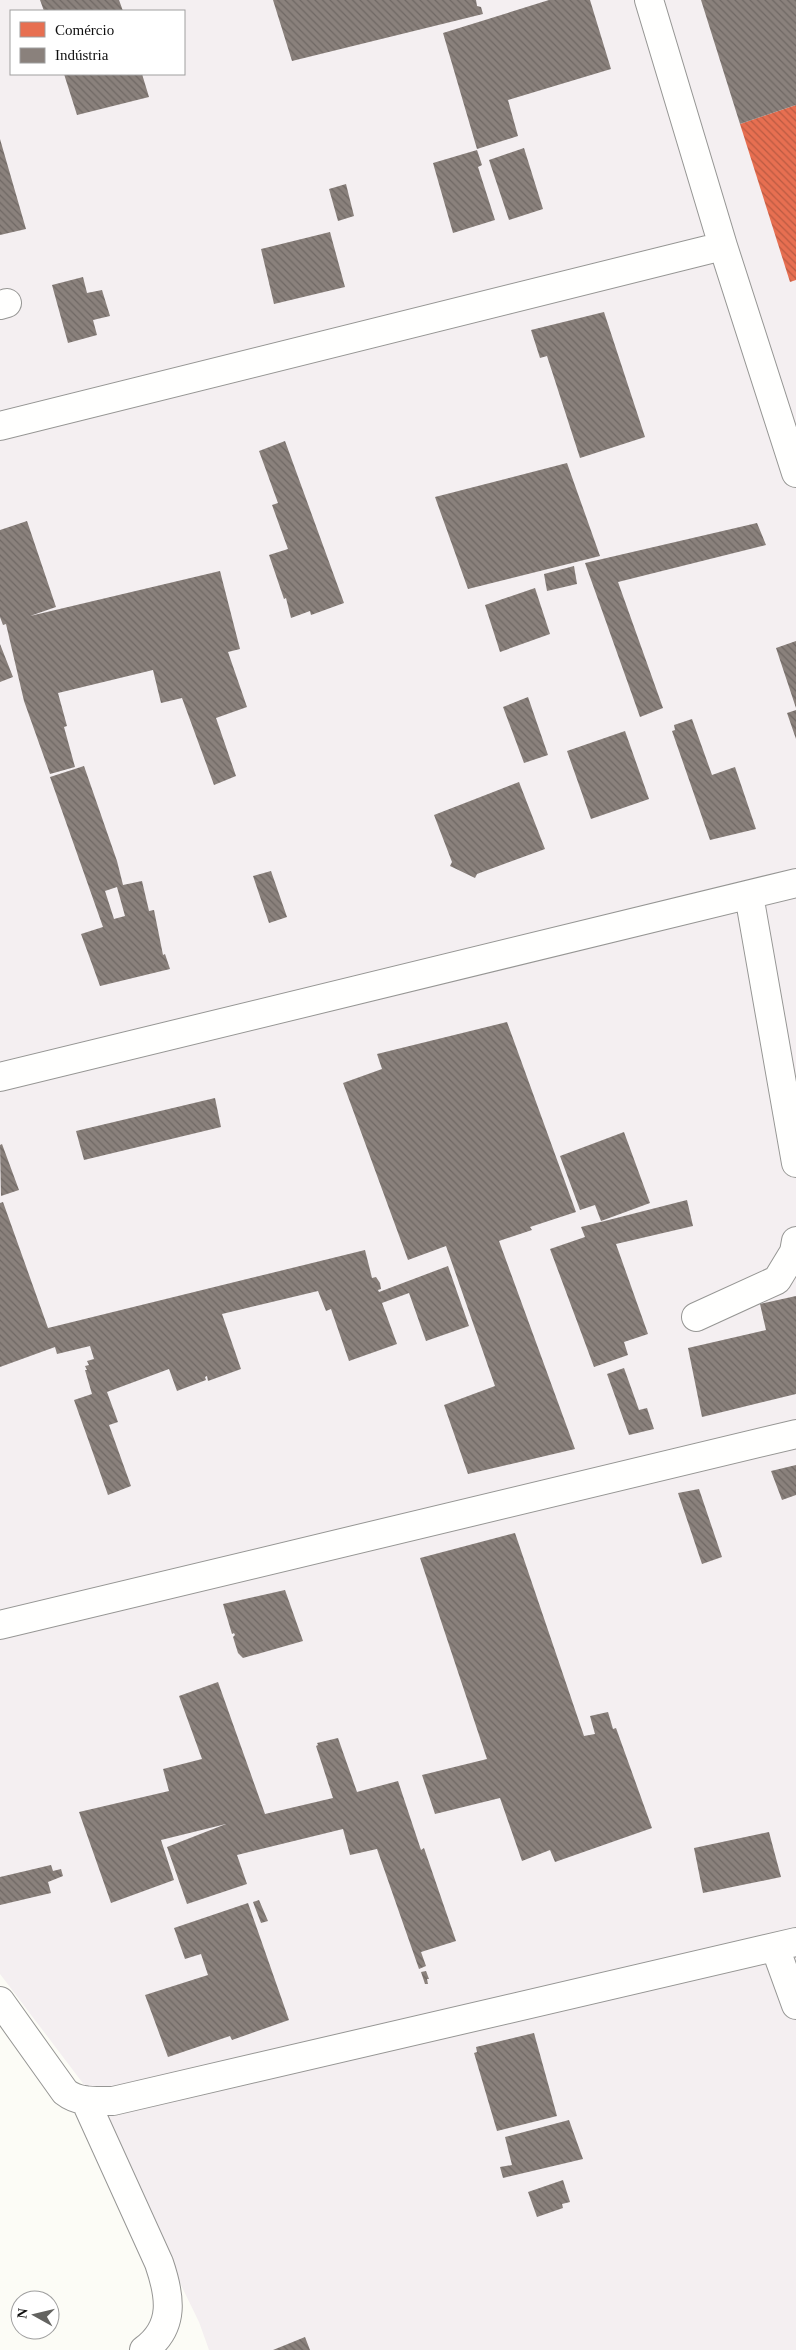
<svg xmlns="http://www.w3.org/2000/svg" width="796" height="2350" font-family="'Times New Roman',serif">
	<defs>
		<pattern id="shops-back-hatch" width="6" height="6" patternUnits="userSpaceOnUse" patternTransform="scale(1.25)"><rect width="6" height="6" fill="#e76f51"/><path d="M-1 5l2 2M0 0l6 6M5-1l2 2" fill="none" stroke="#ba5a42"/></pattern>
		<pattern id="industry-back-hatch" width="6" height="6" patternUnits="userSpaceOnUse" patternTransform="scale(1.25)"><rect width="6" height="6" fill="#8a817c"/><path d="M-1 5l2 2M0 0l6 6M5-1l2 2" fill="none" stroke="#6f6864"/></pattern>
	</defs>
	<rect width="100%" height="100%" fill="#fcfcf6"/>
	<!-- industrial -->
	<path fill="#f4eff1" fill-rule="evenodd" d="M0,0H796V2350H209L199,2322L82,2082L0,1974ZM11,11H184V74H11Z"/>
	<!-- shops -->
	<path fill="url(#shops-back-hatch)" d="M796,105V280L790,282L740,124Z"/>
	<!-- industry -->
	<path fill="url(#industry-back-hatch)" fill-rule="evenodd" d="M40,0H119L123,11H44Z
		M273,0H476L477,6L481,7L483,14L292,61Z
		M549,0H590L611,69L508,100L518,136L477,149L443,33Z
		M701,0H796V105L740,124Z
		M64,74H142L149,97L77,115Z
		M0,139L26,229L0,235Z
		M524,148L543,209L509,220L489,160Z
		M477,150L482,165L478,167L495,220L453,233L433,163Z
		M346,184L354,216L338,221L329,189Z
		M330,232L345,287L274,304L261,249Z
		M83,277L87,293L102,290L110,316L93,320L97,335L68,343L52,285Z
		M604,312L645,437L580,458L547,356L540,358L531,330Z
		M285,441L344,603L311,615L310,611L291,618L286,598L284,599L269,555L288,549L272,505L278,503L259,451Z
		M567,463L600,556L468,589L435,497Z
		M27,521L56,607L30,616L220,571L240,649L228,652L247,707L216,718L236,776L214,785L182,698L161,703L153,670L58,693L67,726L64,727L75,767L50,774L24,701L6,624L3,625L0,617V530Z
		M757,523L766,545L618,582L663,708L640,717L585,563Z
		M574,566L577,584L547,591L544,574Z
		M535,588L550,634L500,652L485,605Z
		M796,641V708L776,648Z
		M0,644L13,677L0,682Z
		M528,697L548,755L524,763L503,707Z
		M796,710V739L787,713Z
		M692,719L712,775L735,767L756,829L710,840L672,731L675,730L674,725Z
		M625,731L649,799L591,819L567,751Z
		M84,766L117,861L123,885L142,881L149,911L154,910L163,955L165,954L170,969L100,986L81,934L103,927L50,777ZM117,887L125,916L114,919L105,891Z
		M519,782L545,849L477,874L475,878L450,866L452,862L434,815Z
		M271,871L287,917L269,923L253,876Z
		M507,1022L576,1212L530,1227L532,1230L499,1241L575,1449L468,1474L444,1405L495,1386L446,1246L408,1260L343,1083L382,1069L377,1054Z
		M215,1098L221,1127L84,1160L76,1131Z
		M624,1132L650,1203L601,1221L595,1205L580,1210L560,1156Z
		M2,1144L19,1190L1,1196L0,1145Z
		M687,1200L693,1226L616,1244L648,1334L624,1342L628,1355L594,1367L550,1249L585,1237L581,1227Z
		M3,1202L48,1328L365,1250L372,1278L376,1277L380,1283L381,1289L378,1290L379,1292L448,1266L469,1326L426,1341L409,1293L382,1303L397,1344L349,1361L331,1309L326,1311L318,1291L222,1314L241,1369L208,1381L207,1376L205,1377L206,1380L177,1391L169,1369L107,1392L118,1422L109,1425L131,1486L108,1495L74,1400L92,1394L85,1370H87L85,1366L89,1365L87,1361L94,1359L90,1346L57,1354L55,1347L0,1367V1203Z
		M796,1296V1394L702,1417L688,1348L766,1330L760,1304Z
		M624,1368L639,1410L647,1408L654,1429L629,1435L607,1374Z
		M796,1465V1495L782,1500L771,1471Z
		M699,1489L722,1557L702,1564L678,1493Z
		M515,1533L584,1736L595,1734L590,1716L608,1712L613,1729L616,1728L652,1828L555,1862L550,1850L522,1861L500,1798L435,1814L422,1775L487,1759L420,1558Z
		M285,1590L303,1641L243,1658L238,1653L233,1637L235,1635L234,1633L232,1634L223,1604Z
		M218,1682L265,1814L333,1798L316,1746L318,1745L317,1743L338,1738L357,1792L398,1781L421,1850L424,1848L456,1941L421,1952L426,1966L419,1969L377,1849L350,1855L343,1829L237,1855L247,1884L187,1904L167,1847L226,1824L161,1840L174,1880L111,1903L79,1812L169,1791L163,1769L202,1759L179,1696Z
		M769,1832L781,1877L703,1893L694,1848Z
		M51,1865L53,1871L61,1869L63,1876L48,1882L51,1893L0,1905V1877Z
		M259,1900L268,1921L261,1923L253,1902Z
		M248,1903L289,2020L232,2040L230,2036L168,2057L145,1995L208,1975L201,1954L185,1959L174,1928Z
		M426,1971L429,1979H427L428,1984H425L421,1972Z
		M534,2033L557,2116L497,2131L474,2053L477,2052L476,2047Z
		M569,2120L583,2159L503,2178L500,2167L512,2165L505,2137Z
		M563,2180L570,2202L562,2204L563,2208L537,2217L528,2192Z
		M305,2337L310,2350H273Z"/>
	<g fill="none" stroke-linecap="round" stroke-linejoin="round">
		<defs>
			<path id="minor" d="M649,0L723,246L796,473
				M0,305L7,303
				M0,426L723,246
				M749,895L796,1163
				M0,1077L796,883
				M696,1317L777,1280L794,1252L796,1241
				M0,1625L796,1434
				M775,1947L796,2005
				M0,2001L65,2092C79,2103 96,2101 113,2101L796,1942
				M85,2100L159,2263C170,2295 176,2327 144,2350"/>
		</defs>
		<!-- minor casing -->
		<use href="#minor" stroke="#969694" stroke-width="30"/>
		<!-- minor -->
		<use href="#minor" stroke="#fffffe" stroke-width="28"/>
	</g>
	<!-- legend -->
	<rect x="10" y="10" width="175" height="65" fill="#ffffff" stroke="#9f9f9f"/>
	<rect x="20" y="22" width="25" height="15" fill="#e76f51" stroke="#9f9f9f"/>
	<text x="55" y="35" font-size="15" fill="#101010">Comércio</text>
	<rect x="20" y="48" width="25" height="15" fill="#8a817c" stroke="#9f9f9f"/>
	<text x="55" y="60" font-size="15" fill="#101010">Indústria</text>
	<!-- north arrow -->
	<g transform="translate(35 2315) rotate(278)"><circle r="24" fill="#ffffff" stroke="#9f9f9f"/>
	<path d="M0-4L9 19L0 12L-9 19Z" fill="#636360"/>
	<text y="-8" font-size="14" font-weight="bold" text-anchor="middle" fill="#101010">N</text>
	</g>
</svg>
